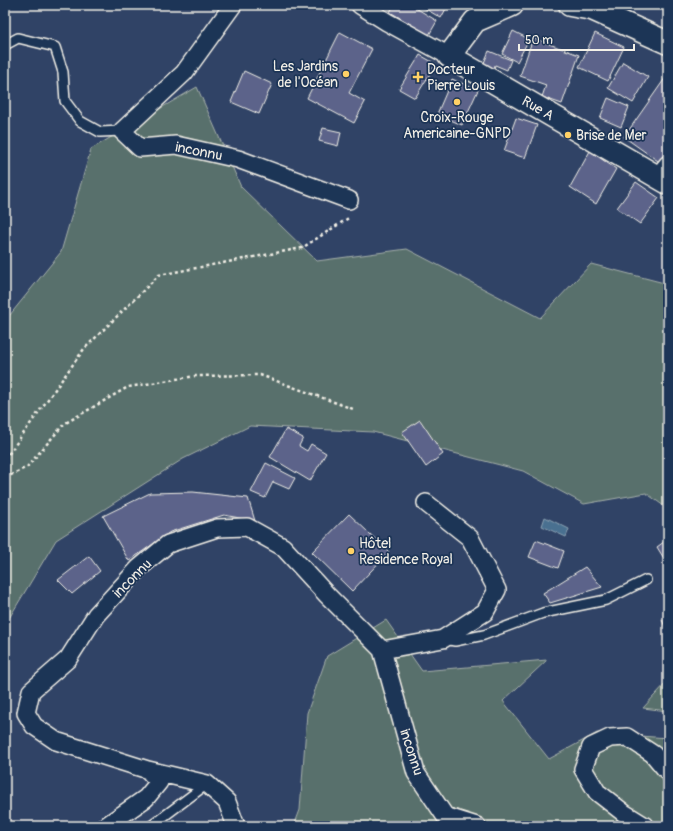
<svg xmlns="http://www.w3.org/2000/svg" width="673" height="831" font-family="Pangolin,sans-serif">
	<rect width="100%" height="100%" fill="#304366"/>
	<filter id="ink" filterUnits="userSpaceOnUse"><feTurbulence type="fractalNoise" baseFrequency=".025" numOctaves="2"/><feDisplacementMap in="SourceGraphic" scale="8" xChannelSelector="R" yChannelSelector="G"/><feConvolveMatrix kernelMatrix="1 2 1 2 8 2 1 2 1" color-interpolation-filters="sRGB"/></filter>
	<g filter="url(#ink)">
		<!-- green -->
		<path fill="#59706c" stroke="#a6b0aa" d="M197,87L241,187L317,261L407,249L540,318L591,264L668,284V509L646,493L584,504L523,471L373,432L250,426L183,459L56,540L5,625V321L61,252L91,149Z
			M386,620L422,671L547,660L503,701L549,759L597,733L668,738V826H294L300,810L307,713L327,656Z
			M668,681V711L643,708Z"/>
		<!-- water -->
		<path fill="#486f90" stroke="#8da3b3" d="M545,517L569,529L566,537L542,526Z"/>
		<!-- building -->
		<path fill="#5b648a" stroke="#f4f1e8" d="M394,5H411L437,21L429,35L390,12Z
			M419,5H448L441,18Z
			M513,31L529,39L517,62L502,54Z
			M340,32L372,49L349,93L365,102L354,123L307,98Z
			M595,33L624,47L608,81L579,67Z
			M533,38L579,55L562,104L542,97L546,85L520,76Z
			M489,51L511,60L507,70L495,65L494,69L483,65Z
			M420,55L436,64L415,98L399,89Z
			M623,62L648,77L633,103L608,88Z
			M244,71L272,84L259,114L231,102Z
			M668,74V161L665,166L624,137Z
			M452,79L478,90L462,125L437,114Z
			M608,98L629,107L621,127L600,118Z
			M516,118L537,125L525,158L504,151Z
			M323,128L341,132L338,146L319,141Z
			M590,151L616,169L596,204L570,187Z
			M636,182L659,198L640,224L617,208Z
			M420,420L443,454L426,467L402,432Z
			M286,429L303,438L299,446L307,451L311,444L326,453L310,481L270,457Z
			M266,463L295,478L289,489L273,482L265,498L251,492Z
			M193,492L248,498L255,521L224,515L170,532L129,561L103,516L150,493Z
			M349,514L389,552L352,591L312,552Z
			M668,539V565L657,547Z
			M536,540L564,551L558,568L529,557Z
			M89,556L100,571L72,594L58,580Z
			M585,567L602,587L550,603L543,593Z
			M668,618V633L662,620Z"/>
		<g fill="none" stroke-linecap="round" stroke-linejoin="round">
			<defs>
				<path id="service" d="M5,45L18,38L55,47L63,72L65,101L80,121L100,132L122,131
					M445,639L455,641L484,635L543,613L606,600L646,580
					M151,826L207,784"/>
				<path id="minor" d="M233,5L184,73L122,131L140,148L176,145L238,159L349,200
					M360,5L387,22L449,56
					M658,176L668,164
					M382,650L443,639L485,612L497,590L470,538L426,503
					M148,770L207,784L227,802L236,826
					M106,826L146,798L159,782L148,770L56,741L34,726L26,713L31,691L68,659L96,615L139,568L168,544L217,528L247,527L283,547L327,595L382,650L416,773L445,816L477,826
					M645,826L624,813L597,792L583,769L591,747L610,738L627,737L653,754L668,772"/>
				<path id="tertiary" d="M512,5L475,21L449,56L668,183
					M570,5L592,9L668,43"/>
			</defs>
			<!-- service casing -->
			<use href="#service" stroke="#f4f1e8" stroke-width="12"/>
			<!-- minor casing -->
			<use href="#minor" stroke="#f4f1e8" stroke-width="20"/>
			<!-- tertiary casing -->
			<use href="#tertiary" stroke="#f4f1e8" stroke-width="25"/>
			<!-- path -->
			<path stroke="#f4f1e8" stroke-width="2.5" stroke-dasharray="3 3" stroke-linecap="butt" d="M5,459L84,349L159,275L302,248L350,217
				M5,478L27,467L64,424L128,387L195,376L260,375L353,409"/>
			<!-- service -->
			<use href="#service" stroke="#1d3557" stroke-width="9"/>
			<!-- minor -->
			<use href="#minor" stroke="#1d3557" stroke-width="17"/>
			<!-- tertiary -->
			<use href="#tertiary" stroke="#1d3557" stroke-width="22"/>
		</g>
	</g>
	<!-- markers -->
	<g fill="#ffd166" stroke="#1d3557" stroke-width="1.5">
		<circle cx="346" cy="74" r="4"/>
		<path d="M416 71h4v4h4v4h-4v4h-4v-4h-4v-4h4z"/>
		<circle cx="457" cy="102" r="4"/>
		<circle cx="568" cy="135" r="4"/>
		<circle cx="351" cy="551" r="4"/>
	</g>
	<g text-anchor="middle" stroke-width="3.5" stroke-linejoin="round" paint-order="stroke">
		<!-- poi labels -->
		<g font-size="14" fill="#f4f1e8" stroke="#1d3557" text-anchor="start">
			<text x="338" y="71" text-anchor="end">Les Jardins<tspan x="338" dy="16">de l'Océan</tspan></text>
			<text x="427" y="74">Docteur<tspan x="427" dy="16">Pierre Louis</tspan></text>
			<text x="457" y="122" text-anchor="middle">Croix-Rouge<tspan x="457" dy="16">Americaine-GNPD</tspan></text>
			<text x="576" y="140">Brise de Mer</text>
			<text x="359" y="548">Hôtel<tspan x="359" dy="16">Residence Royal</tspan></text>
		</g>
		<!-- street labels -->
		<g font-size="14" fill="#f4f1e8" stroke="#1d3557">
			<text transform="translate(538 108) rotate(30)" y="5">Rue A</text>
			<text transform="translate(199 151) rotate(11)" y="5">inconnu</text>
			<text transform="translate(132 578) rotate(-45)" y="5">inconnu</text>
			<text transform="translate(412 752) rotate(72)" y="5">inconnu</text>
		</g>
	</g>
	<!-- margin -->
	<rect width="673" height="831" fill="none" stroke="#1d3557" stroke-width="20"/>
	<rect x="10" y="10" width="653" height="811" fill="none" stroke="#f4f1e8" stroke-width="1.5" filter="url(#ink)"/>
	<!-- scale -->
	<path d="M519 44v6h115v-6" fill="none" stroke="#f4f1e8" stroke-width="2"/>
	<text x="525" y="44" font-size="12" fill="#f4f1e8" stroke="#1d3557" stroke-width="3" paint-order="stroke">50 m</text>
</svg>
